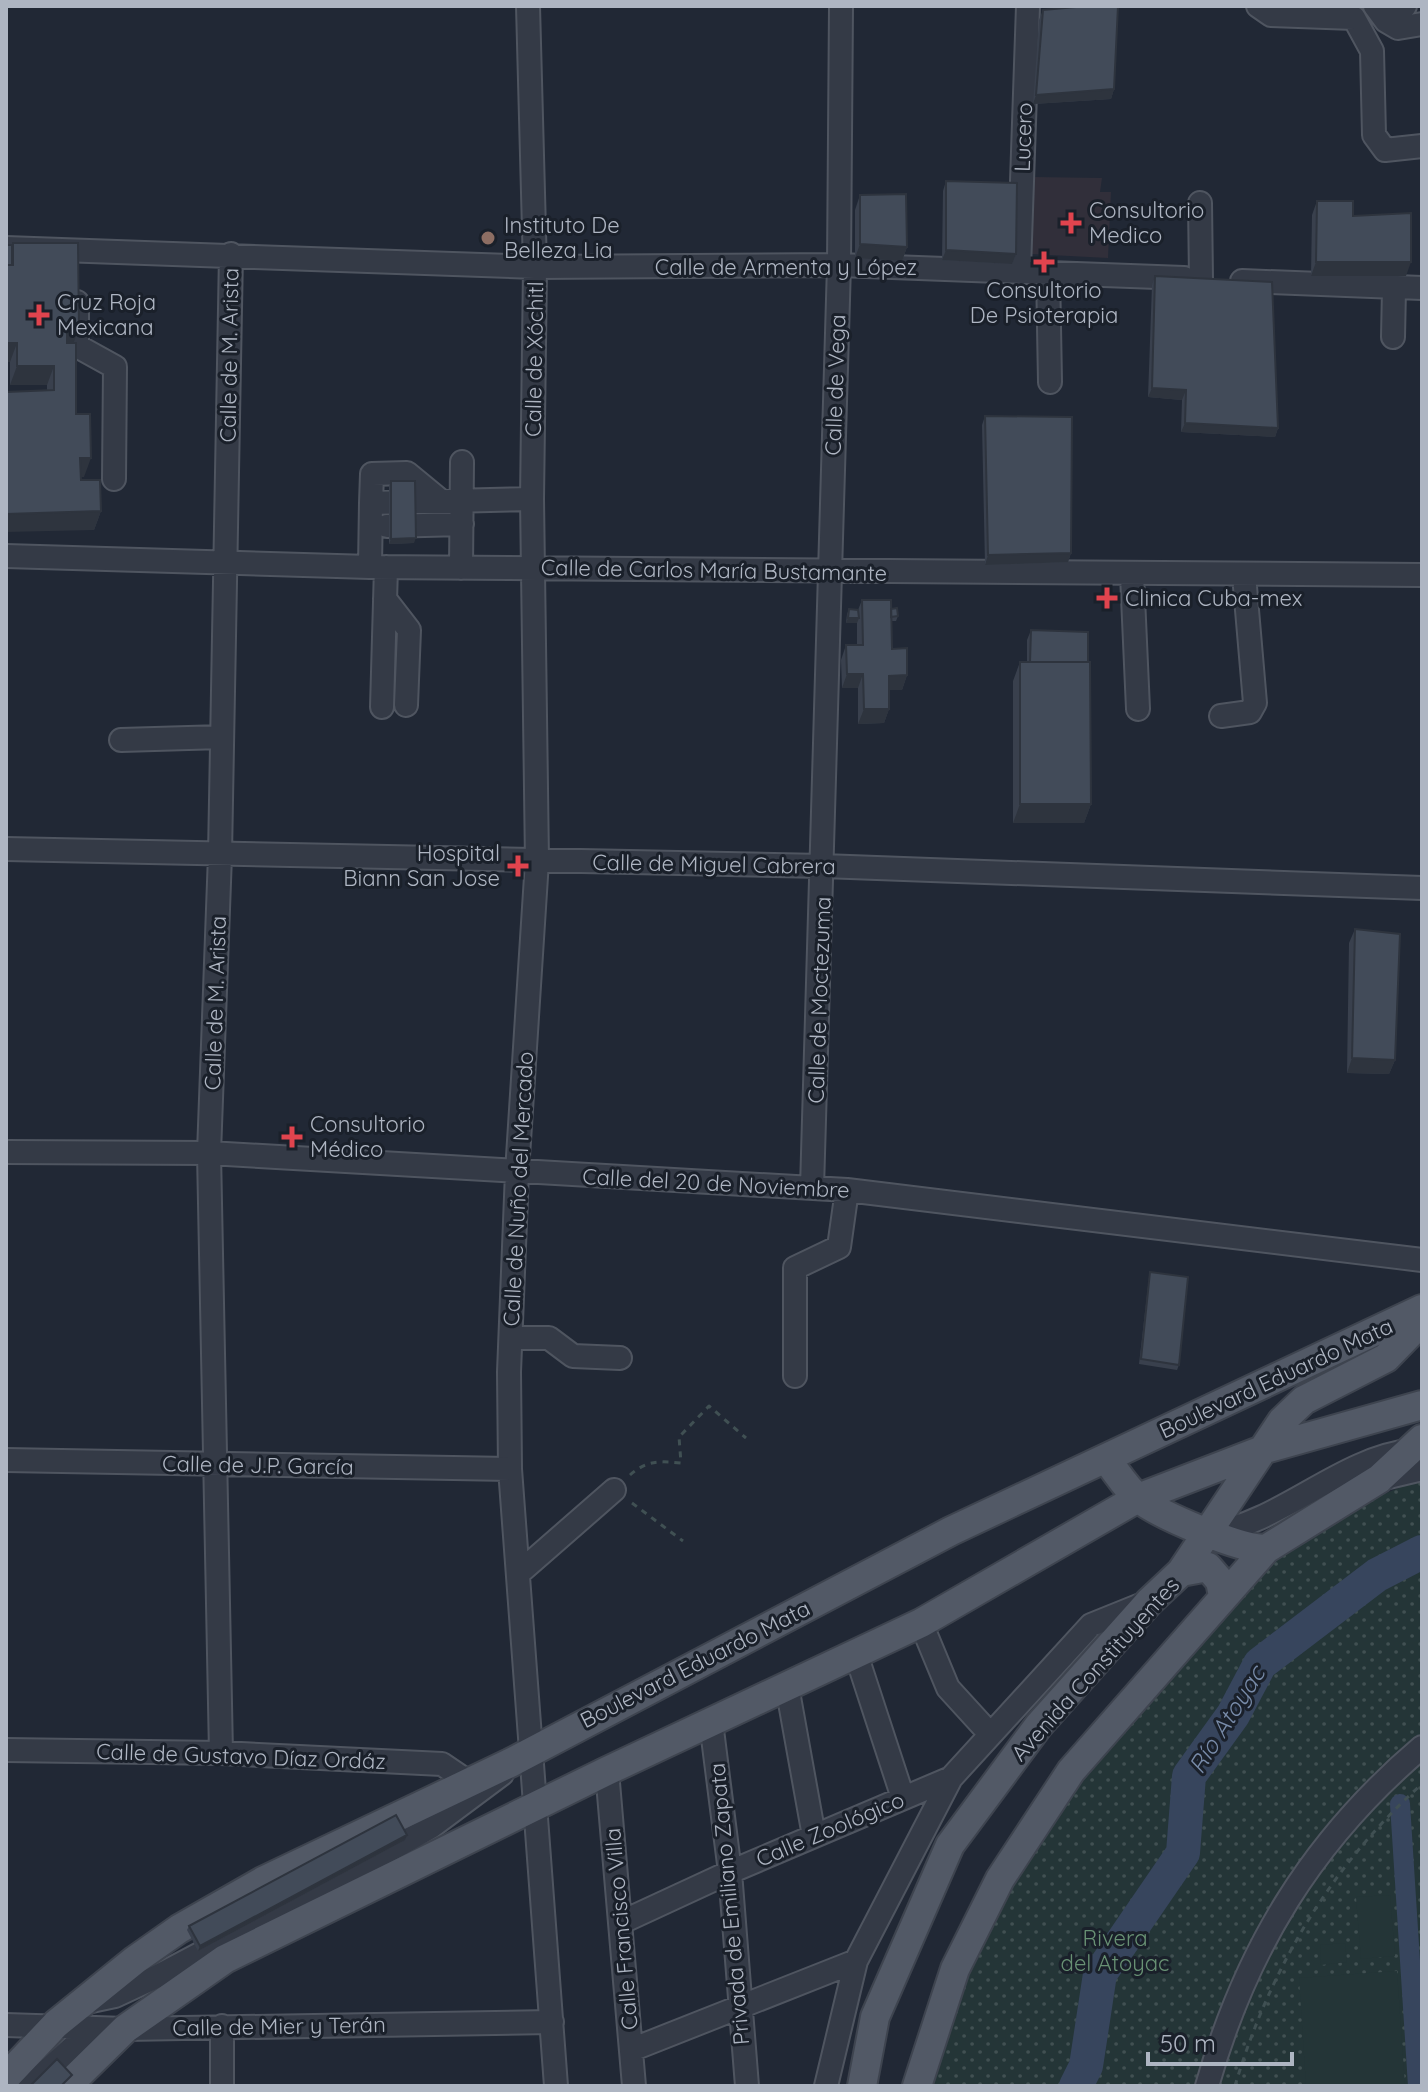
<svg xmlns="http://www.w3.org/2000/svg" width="1428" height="2092" font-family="Quicksand,sans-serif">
	<defs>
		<pattern id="grass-dots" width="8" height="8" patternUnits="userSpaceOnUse" patternTransform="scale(2)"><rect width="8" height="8" fill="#243537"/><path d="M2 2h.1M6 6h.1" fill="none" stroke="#415052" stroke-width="1.8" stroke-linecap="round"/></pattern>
	</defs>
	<rect width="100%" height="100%" fill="#212835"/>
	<!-- medical -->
	<path fill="#312f3a" d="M1033,177L1102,178L1100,192H1111L1108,258L1031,254Z"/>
	<!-- grass -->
	<path fill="url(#grass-dots)" d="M1422,1478V2086H917L992,1895L1071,1771L1281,1538Z"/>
	<!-- pitch -->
	<path fill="#243537" d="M1390,1895L1395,1956L1361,1959L1356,1897Z
		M1345,1943L1347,1962L1321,1965L1320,1945Z
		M1397,1971L1405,2086H1306L1299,1978Z"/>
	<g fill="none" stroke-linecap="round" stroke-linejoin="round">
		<!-- canal -->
		<path stroke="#37455d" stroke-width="20" d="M1400,1804L1418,2086"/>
		<!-- river -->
		<path stroke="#37455d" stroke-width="34" d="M1076,2086L1086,2066L1100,1974L1183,1853L1189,1776L1233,1715L1260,1664L1377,1575L1422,1552"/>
		<defs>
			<path id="minor" d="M528,6L535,267L532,499L537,861L517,1172L509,1372L510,1469L556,2086
				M1258,6L1271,15L1354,18L1372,51L1374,135L1385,150L1422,146
				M1375,6L1386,21L1398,28L1422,24
				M1378,6L1386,10L1405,6
				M1200,203L1201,279
				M6,248L535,267L839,265L1184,278
				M1019,269L1028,6
				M1048,271L1050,382
				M1242,281L1422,288
				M77,302V346L115,367L114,479
				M1393,337L1394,289
				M371,503L372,474L407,473L441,501
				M387,526L462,524
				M6,556L370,567L1422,575
				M370,567L371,503L532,499
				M461,568L462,462
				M1132,575L1138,709
				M385,599L409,630L406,705
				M382,707L386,567
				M1221,716L1250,712L1255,703L1244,575
				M121,740L222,737
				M6,849L823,866L1422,888
				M6,1152L209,1153L847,1190L1422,1260
				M812,1188L839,265L841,6
				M511,1338H549L573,1356L620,1358
				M795,1376V1268L839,1247L847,1190
				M6,1460L510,1469
				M1380,1479L1422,1469
				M1210,1534C1284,1521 1339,1459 1413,1450
				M519,1573L614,1490
				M921,1623L948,1688L990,1734
				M856,1654L903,1798
				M787,1686L814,1836
				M711,1722L730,1872L747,2086
				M6,1750L221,1753L442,1764L470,1783
				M221,1753L209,1153L220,855L231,254
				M607,1771L634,2086
				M622,1922L730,1872L951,1778
				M82,2003L115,1996L158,1976L304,1899L431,1827L502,1774
				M6,2025L125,2029L552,2022
				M222,2026V2086
				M631,2050L856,1961
				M30,2086L73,2047L116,2034
				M826,2086L856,1961L951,1778L1091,1625L1148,1602
				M1207,2086C1246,1949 1312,1840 1422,1747"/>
			<path id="major" d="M1106,1459C1116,1471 1126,1488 1138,1498C1159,1515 1239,1549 1266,1549
				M1181,1572L1208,1567L1220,1581L1223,1596
				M6,2077L56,2024L135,1960L179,1929L263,1881L510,1763L951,1531L1422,1309
				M67,2086L125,2029L225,1959L607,1771L921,1623L1138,1498L1265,1449L1422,1405
				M862,2086L875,2017L950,1845L1039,1725L1149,1602L1181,1572L1282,1421L1304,1400L1386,1358L1422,1321
				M917,2086L955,1969L1000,1879L1071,1771L1266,1549L1379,1479L1422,1439"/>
		</defs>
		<!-- minor casing -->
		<use href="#minor" stroke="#4f5560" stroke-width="26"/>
		<!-- major casing -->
		<use href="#major" stroke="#3e444f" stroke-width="32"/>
		<!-- path -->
		<path stroke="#405053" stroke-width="3" stroke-dasharray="6 6" stroke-linecap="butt" d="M630,1475C647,1460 660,1461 681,1463L679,1437L709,1406L746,1438
			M632,1503L683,1541
			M1235,2086C1269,1970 1332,1864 1422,1784"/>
		<!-- minor -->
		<use href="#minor" stroke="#343a46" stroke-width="22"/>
		<!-- major -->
		<use href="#major" stroke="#525966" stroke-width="28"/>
	</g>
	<!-- wall -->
	<path fill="#39404d" d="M1043,10L1114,89L1111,99L1033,104L1039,20Z
		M946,181L1016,254L1012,264L942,260L943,191Z
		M860,195L907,247L902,261L855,258V210Z
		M1317,201L1353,216L1406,276H1311L1312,215Z
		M12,245L79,328L73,343L76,414L84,477H81V480L101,511L94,530L47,391V385H10V362H6Z
		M1155,276L1278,428L1275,437L1181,432L1182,400L1148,397L1152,285Z
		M985,416L1071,553L1068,562L985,565L982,425Z
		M391,481L414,543L389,544V486Z
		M1422,598V667L1420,602Z
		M862,600L891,609L898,616L896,621H892V649L907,675L902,690H889V709L884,723L858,724V688H842L841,660L846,645H857V623H846L847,614L849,609L858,610Z
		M1031,630L1088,662L1091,804L1084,823H1013V681L1020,662H1027V640Z
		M1355,929L1395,1060L1389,1074L1347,1073L1349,943Z
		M1150,1272L1179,1365L1177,1370L1139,1364L1149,1277Z
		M405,1840L198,1951L187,1930L189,1926Z"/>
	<!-- shaded-wall -->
	<path fill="#2e343e" d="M1114,89L1111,99L1033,104L1036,95Z
		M860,244L907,247L902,261L855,258Z
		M946,250L1016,254L1012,264L942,260Z
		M1316,262H1411L1406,276H1311Z
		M67,328H79L72,347H60Z
		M6,343H17L10,362H6Z
		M17,366H54L47,385H10Z
		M1152,388L1186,390L1182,400L1148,397Z
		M1185,423L1278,428L1275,437L1181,432Z
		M80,458H91L84,477H73Z
		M101,511L94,530L6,532V514Z
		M416,538L414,543L389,544L391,539Z
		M1071,553L1068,562L985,565L988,555Z
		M848,618H859L857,623H846Z
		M847,674H863L858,688H842Z
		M907,675L902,690H883L889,676Z
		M864,709H889L884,723L858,724Z
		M1020,804H1091L1084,823H1013Z
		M1352,1058L1395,1060L1389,1074L1347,1073Z
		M407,1835L405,1840L198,1951L200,1946Z"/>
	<!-- building -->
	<path fill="#424b59" stroke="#2e343e" stroke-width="2" d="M1087,6H1118L1114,89L1036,95L1043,10Z
		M946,181L1017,183L1016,254L946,250Z
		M906,194L907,247L860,244V195Z
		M1317,201H1353V216L1411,213V262H1316Z
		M13,243H78L79,328H67V343H76V414H90L91,458H80L81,480H100L101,511L6,514V392L54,390V366H17V343H6V265H13Z
		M6,245H12V265H6Z
		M1155,276L1272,282L1278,428L1185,423L1186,390L1152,388Z
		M985,416L1072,417L1071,553L988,555Z
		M391,481H415L416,538L391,539Z
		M862,600H891L892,649L907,648V675L889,676V709H864L863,674H847L846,645H863Z
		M897,608L898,616L891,617V609Z
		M849,609L858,610L859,618H848Z
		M1031,630L1088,632V662H1030Z
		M1020,662H1090L1091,804H1020Z
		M1355,929L1400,934L1395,1060L1352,1058Z
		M1150,1272L1188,1277L1179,1365L1141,1359Z
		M396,1815L407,1835L200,1946L189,1926Z
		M57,2059L72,2075L61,2086H30Z"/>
	<!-- markers -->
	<g fill="#e0444e" stroke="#1a202a" stroke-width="3">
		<path d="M1067 211h8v8h8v8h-8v8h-8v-8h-8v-8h8z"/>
		<path d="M1040 250h8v8h8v8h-8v8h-8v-8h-8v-8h8z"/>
		<path d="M35 303h8v8h8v8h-8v8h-8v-8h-8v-8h8z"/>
		<path d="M1103 586h8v8h8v8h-8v8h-8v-8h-8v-8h8z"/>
		<path d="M514 854h8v8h8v8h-8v8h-8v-8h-8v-8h8z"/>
		<path d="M288 1125h8v8h8v8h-8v8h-8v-8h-8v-8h8z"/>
	</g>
	<circle fill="#8d6e63" stroke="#1a202a" stroke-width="3" cx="488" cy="238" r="8"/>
	<g text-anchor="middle" stroke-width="6" stroke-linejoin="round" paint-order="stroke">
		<!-- street labels -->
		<g font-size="22" fill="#aeb5c2" stroke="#1a202a">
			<text transform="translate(1023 137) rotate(-88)" y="8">Lucero</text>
			<text x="786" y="275">Calle de Armenta y López</text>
			<text transform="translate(229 355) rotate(-89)" y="8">Calle de M. Arista</text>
			<text transform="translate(534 359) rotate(-89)" y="8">Calle de Xóchitl</text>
			<text transform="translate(835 385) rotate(-88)" y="8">Calle de Vega</text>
			<text transform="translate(714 570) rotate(1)" y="8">Calle de Carlos María Bustamante</text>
			<text transform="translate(714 864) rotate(1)" y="8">Calle de Miguel Cabrera</text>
			<text transform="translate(819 1000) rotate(-88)" y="8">Calle de Moctezuma</text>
			<text transform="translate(215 1003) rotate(-88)" y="8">Calle de M. Arista</text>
			<text transform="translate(716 1183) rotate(3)" y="8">Calle del 20 de Noviembre</text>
			<text transform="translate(518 1189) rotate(-87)" y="8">Calle de Nuño del Mercado</text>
			<text transform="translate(1276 1378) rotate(-25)" y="8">Boulevard Eduardo Mata</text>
			<text transform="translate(258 1465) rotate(1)" y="8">Calle de J.P. García</text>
			<text transform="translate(695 1664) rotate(-27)" y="8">Boulevard Eduardo Mata</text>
			<text transform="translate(1095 1669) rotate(-48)" y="8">Avenida Constituyentes</text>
			<text transform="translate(241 1756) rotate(2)" y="8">Calle de Gustavo Díaz Ordáz</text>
			<text transform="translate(830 1829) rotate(-23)" y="8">Calle Zoológico</text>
			<text transform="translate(729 1904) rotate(-95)" y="8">Privada de Emiliano Zapata</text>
			<text transform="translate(621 1929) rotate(-95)" y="8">Calle Francisco Villa</text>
			<text transform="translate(279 2026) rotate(-1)" y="8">Calle de Mier y Terán</text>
		</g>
		<!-- poi labels -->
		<g font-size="22" fill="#aeb5c2" stroke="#1a202a" text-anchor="start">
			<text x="1089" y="218">Consultorio<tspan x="1089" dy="25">Medico</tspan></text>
			<text x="504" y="233">Instituto De<tspan x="504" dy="25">Belleza Lia</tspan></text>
			<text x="1044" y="298" text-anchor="middle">Consultorio<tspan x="1044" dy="25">De Psioterapia</tspan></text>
			<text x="57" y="310">Cruz Roja<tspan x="57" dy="25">Mexicana</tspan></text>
			<text x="1125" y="606">Clinica Cuba-mex</text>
			<text x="500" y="861" text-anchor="end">Hospital<tspan x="500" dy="25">Biann San Jose</tspan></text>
			<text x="310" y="1132">Consultorio<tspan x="310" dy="25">Médico</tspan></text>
		</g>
		<!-- park labels -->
		<g font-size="22" fill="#689174" stroke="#1a202a">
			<text x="1115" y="1946">Rivera<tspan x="1115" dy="25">del Atoyac</tspan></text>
		</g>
		<!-- water labels -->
		<g font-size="24" font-style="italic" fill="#788ba9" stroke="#1a202a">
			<text transform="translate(1227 1720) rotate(-58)" y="8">Río Atoyac</text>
		</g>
	</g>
	<!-- border -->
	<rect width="1428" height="2092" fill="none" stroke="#aeb5c2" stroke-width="16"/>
	<!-- scale -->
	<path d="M1148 2052v12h144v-12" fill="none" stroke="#aeb5c2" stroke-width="4"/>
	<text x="1160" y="2052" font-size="24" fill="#aeb5c2" stroke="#1a202a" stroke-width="6" paint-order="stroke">50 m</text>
</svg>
